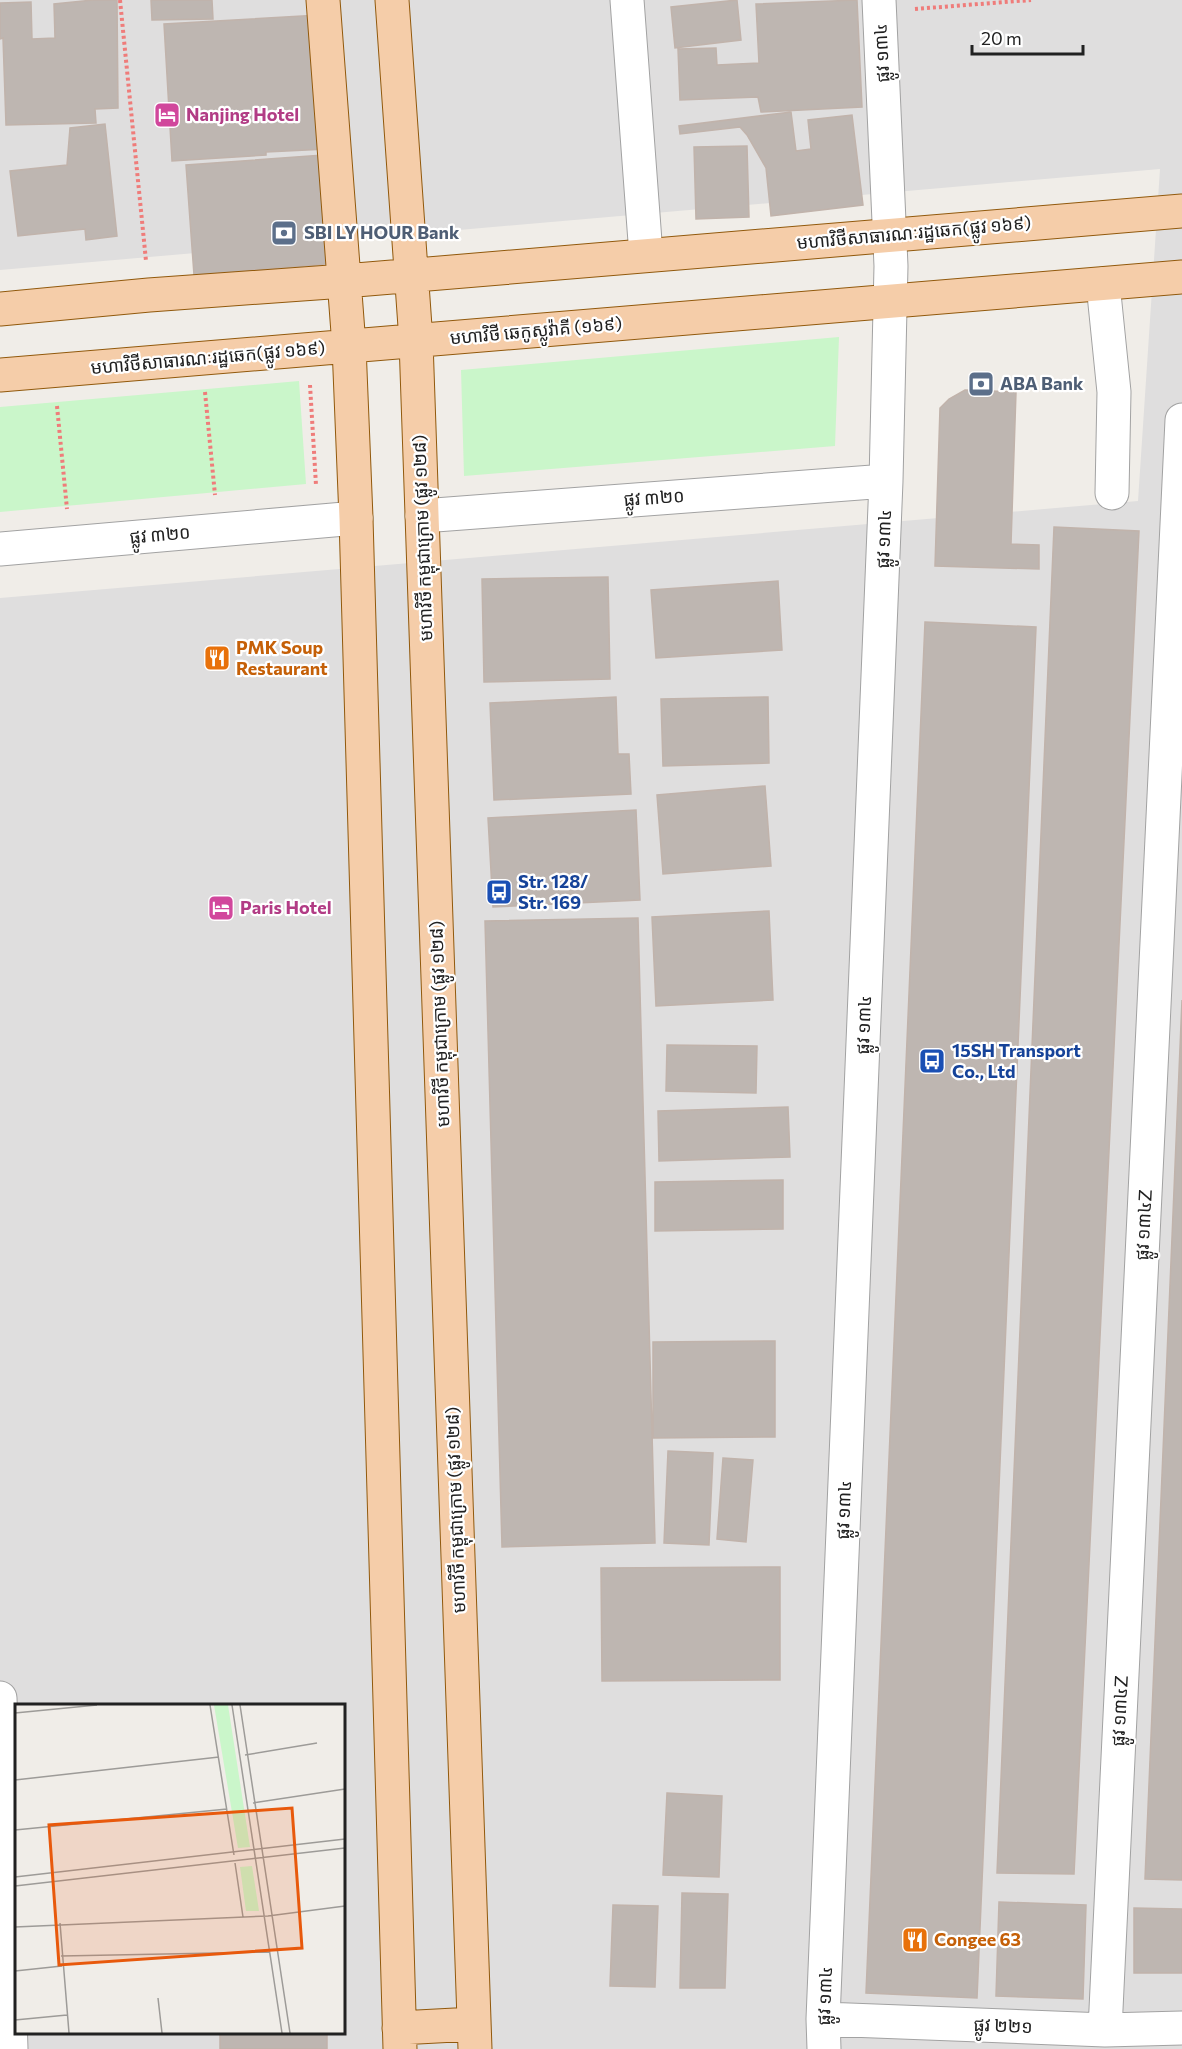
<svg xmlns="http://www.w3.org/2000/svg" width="1182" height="2049" font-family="Commissioner,'Noto Sans Khmer',sans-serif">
	<rect width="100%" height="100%" fill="#f0ede8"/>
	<!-- residential -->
	<path fill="#dfdede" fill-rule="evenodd" d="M0,0H1182V2049H0V598L1138,501L1160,169L0,270ZM16,1706H344V2032H16Z"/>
	<!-- park -->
	<path fill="#caf6ca" d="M839,337L835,446L464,476L461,370Z
		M299,381L306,484L0,512V407Z"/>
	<!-- building -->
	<path fill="#beb6b1" stroke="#c1b3ab" stroke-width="1.5" d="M93,0H117L118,108L95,109L96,123L6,125L3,38L0,39V3L31,2L32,39L55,38L54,4Z
		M151,0H212L213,19L152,20Z
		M737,0L741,40L675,48L671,7Z
		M857,0L862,107L761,112L758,97L680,100L678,49L716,48L717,65L759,63L756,4Z
		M319,15L327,149L266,152V155L172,161L164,24Z
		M791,112L796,151L811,149L808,120L852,115L863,205L771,216L766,168L747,135L740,127L680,134L679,126Z
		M105,124L117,236L86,240L85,229L18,236L10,171L67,165L70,128Z
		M747,146L749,217L696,219L694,147Z
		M323,155L329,264L194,275L186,165Z
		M965,390L1016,392L1011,544L1039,545V569L935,566L940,408L949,399Z
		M1054,527L1139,531L1074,1874L997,1873Z
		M608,577L610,679L484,682L482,579Z
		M778,581L782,650L656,658L651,590Z
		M925,622L1036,627L977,1998L866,1993Z
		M616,697L618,754H629L631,794L494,800L490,703Z
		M768,697L769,763L663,766L661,699Z
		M765,786L771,866L663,874L657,795Z
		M636,810L640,900L493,907L488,818Z
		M769,911L773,1000L656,1006L652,917Z
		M638,918L655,1543L502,1547L485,921Z
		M1182,1000V1880L1145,1879Z
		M667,1045L757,1046L756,1093L666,1091Z
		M788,1107L790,1157L659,1161L658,1111Z
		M783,1180V1229L655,1231V1182Z
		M775,1341V1437L653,1438V1342Z
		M668,1451L713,1453L709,1545L664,1543Z
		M723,1458L753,1460L746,1542L717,1539Z
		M780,1567V1680L602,1681L601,1568Z
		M667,1793L722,1796L719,1877L663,1875Z
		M682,1893L728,1894L725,1988H680Z
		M999,1902L1086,1905L1083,1999L996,1996Z
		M613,1905L658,1906L655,1987L610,1986Z
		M1134,1908L1182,1909V1973H1134Z
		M220,2032H327V2049H220Z"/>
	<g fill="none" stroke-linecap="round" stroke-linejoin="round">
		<defs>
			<path id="minor" d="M627,0L646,255
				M1103,284L1114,392L1112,493
				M422,516L886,481
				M0,549L356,518
				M0,1698L11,2049
				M823,2019L1105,2030L1182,2028
				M1105,2030L1182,420
				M824,2049L823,2019L886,481L891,266L879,0"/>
			<path id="major" d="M323,0L349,346L356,518L400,2049
				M392,0L416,341L475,2049
				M0,309L149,295L344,281L1182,211
				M0,375L1182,277
				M399,2028L474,2024"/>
		</defs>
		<!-- minor casing -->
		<use href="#minor" stroke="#a2a2a2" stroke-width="35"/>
		<!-- major casing -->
		<use href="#major" stroke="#91590c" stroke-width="35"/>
		<!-- path -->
		<path stroke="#ef7c7a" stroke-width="4" stroke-dasharray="3 3" stroke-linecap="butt" d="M120,0L146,261
			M915,9L1031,0
			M310,385L316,485
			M205,392L215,495
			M57,406L67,509"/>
		<!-- minor -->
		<use href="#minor" stroke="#fff" stroke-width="33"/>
		<!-- major -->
		<use href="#major" stroke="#f5cda9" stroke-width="33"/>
	</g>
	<!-- icons -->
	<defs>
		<symbol id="hotel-square" viewBox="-11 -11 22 22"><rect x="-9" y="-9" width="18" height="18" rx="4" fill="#d1479c" stroke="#fff"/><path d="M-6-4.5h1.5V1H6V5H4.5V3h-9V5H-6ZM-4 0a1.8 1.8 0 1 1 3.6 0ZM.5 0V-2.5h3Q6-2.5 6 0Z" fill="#fff"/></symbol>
		<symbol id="bank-square" viewBox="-11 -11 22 22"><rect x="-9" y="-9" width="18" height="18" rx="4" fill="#5c6f8a" stroke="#fff"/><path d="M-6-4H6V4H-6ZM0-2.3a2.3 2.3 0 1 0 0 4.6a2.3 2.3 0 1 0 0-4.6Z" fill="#fff"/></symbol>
		<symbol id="restaurant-square" viewBox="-11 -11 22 22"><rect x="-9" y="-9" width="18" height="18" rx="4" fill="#e8710a" stroke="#fff"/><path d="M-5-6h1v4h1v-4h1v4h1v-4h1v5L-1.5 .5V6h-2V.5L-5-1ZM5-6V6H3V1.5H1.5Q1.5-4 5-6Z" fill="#fff"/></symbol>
		<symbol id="bus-square" viewBox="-11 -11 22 22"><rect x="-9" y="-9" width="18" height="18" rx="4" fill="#1a4fb4" stroke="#fff"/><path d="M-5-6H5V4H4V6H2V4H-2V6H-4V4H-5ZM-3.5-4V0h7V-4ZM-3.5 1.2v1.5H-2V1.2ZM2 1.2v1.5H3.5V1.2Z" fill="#fff"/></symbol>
	</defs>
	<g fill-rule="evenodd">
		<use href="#hotel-square" x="152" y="100" width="30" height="30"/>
		<use href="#bank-square" x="269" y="218" width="30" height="30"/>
		<use href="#bank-square" x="966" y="369" width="30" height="30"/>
		<use href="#restaurant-square" x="202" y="643" width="30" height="30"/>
		<use href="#bus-square" x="484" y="877" width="30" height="30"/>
		<use href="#hotel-square" x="206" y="893" width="30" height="30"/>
		<use href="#bus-square" x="917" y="1046" width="30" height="30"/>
		<use href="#restaurant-square" x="900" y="1925" width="30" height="30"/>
	</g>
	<g text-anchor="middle" stroke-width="4.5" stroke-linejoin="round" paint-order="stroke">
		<!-- street labels -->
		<g font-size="18" fill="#212121" stroke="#fff">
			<text transform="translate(882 53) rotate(-93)" y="6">ផ្លូវ ១៣៤</text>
			<text transform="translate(914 233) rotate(-5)" y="6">មហាវិថីសាធារណៈរដ្ឋឆេក(ផ្លូវ ១៦៩)</text>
			<text transform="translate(536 331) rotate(-5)" y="6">មហាវិថី ឆេកូស្លូវ៉ាគី (១៦៩)</text>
			<text transform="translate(208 358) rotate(-5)" y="6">មហាវិថីសាធារណៈរដ្ឋឆេក(ផ្លូវ ១៦៩)</text>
			<text transform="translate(654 498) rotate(-4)" y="6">ផ្លូវ ៣២០</text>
			<text transform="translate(160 535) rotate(-5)" y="6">ផ្លូវ ៣២០</text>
			<text transform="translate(423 538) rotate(-92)" y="6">មហាវិថី កម្ពុជាក្រោម (ផ្លូវ ១២៨)</text>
			<text transform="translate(884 539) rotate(-88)" y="6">ផ្លូវ ១៣៤</text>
			<text transform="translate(440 1024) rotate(-92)" y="6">មហាវិថី កម្ពុជាក្រោម (ផ្លូវ ១២៨)</text>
			<text transform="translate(864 1025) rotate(-88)" y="6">ផ្លូវ ១៣៤</text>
			<text transform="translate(1144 1225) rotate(-87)" y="6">ផ្លូវ ១៣៤Z</text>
			<text transform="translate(456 1510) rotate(-92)" y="6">មហាវិថី កម្ពុជាក្រោម (ផ្លូវ ១២៨)</text>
			<text transform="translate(844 1510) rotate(-88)" y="6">ផ្លូវ ១៣៤</text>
			<text transform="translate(1120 1711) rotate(-87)" y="6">ផ្លូវ ១៣៤Z</text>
			<text transform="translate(825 1996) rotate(-88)" y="6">ផ្លូវ ១៣៤</text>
			<text transform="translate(1003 2026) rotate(2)" y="6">ផ្លូវ ២២១</text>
		</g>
		<!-- hotel labels -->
		<g font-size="18" font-weight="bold" fill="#b23c85" stroke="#fff" text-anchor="start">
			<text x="186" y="121">Nanjing Hotel</text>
			<text x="240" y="914">Paris Hotel</text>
		</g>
		<!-- service labels -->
		<g font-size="18" font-weight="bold" fill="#4e5e75" stroke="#fff" text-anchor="start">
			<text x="304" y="239">SBI LY HOUR Bank</text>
			<text x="1000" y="390">ABA Bank</text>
		</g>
		<!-- food labels -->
		<g font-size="18" font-weight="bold" fill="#c56008" stroke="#fff" text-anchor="start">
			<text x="236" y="654">PMK Soup<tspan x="236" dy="21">Restaurant</tspan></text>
			<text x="934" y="1946">Congee 63</text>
		</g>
		<!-- transit labels -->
		<g font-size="18" font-weight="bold" fill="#164399" stroke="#fff" text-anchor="start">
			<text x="518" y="888">Str. 128/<tspan x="518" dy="21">Str. 169</tspan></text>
			<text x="952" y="1057">15SH Transport<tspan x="952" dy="21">Co., Ltd</tspan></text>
		</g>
	</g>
	<!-- overview -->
	<g transform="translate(15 1704)">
		<rect width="330" height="330" fill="#f0ede8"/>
		<path d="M199,1H213L235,143L223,144ZM237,162L244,207H231L225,163Z" fill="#caf6ca"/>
		<path fill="none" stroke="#9d9b98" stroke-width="1.5" d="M195,1L219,151M217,1L267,329M225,1L275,329M0,9L82,1M230,51L302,39M0,76L204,53M238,99L330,85M0,126L212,105M220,159L228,213M0,173L330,135M0,182L330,144M45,219L54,329M0,223L253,212L330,202M46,252L255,248M0,267L47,262M143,294L147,329M0,316L52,311"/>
		<path fill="#e8590c" fill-opacity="0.15" stroke="#e8590c" stroke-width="3" d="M277,104L287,244L44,261L34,121Z"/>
		<rect width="330" height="330" fill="none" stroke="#212121" stroke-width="3"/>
	</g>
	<!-- scale -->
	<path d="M972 45v9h111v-9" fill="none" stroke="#212121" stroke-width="3"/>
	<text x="981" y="45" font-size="18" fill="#212121" stroke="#ffffff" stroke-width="4.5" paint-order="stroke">20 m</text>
</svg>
